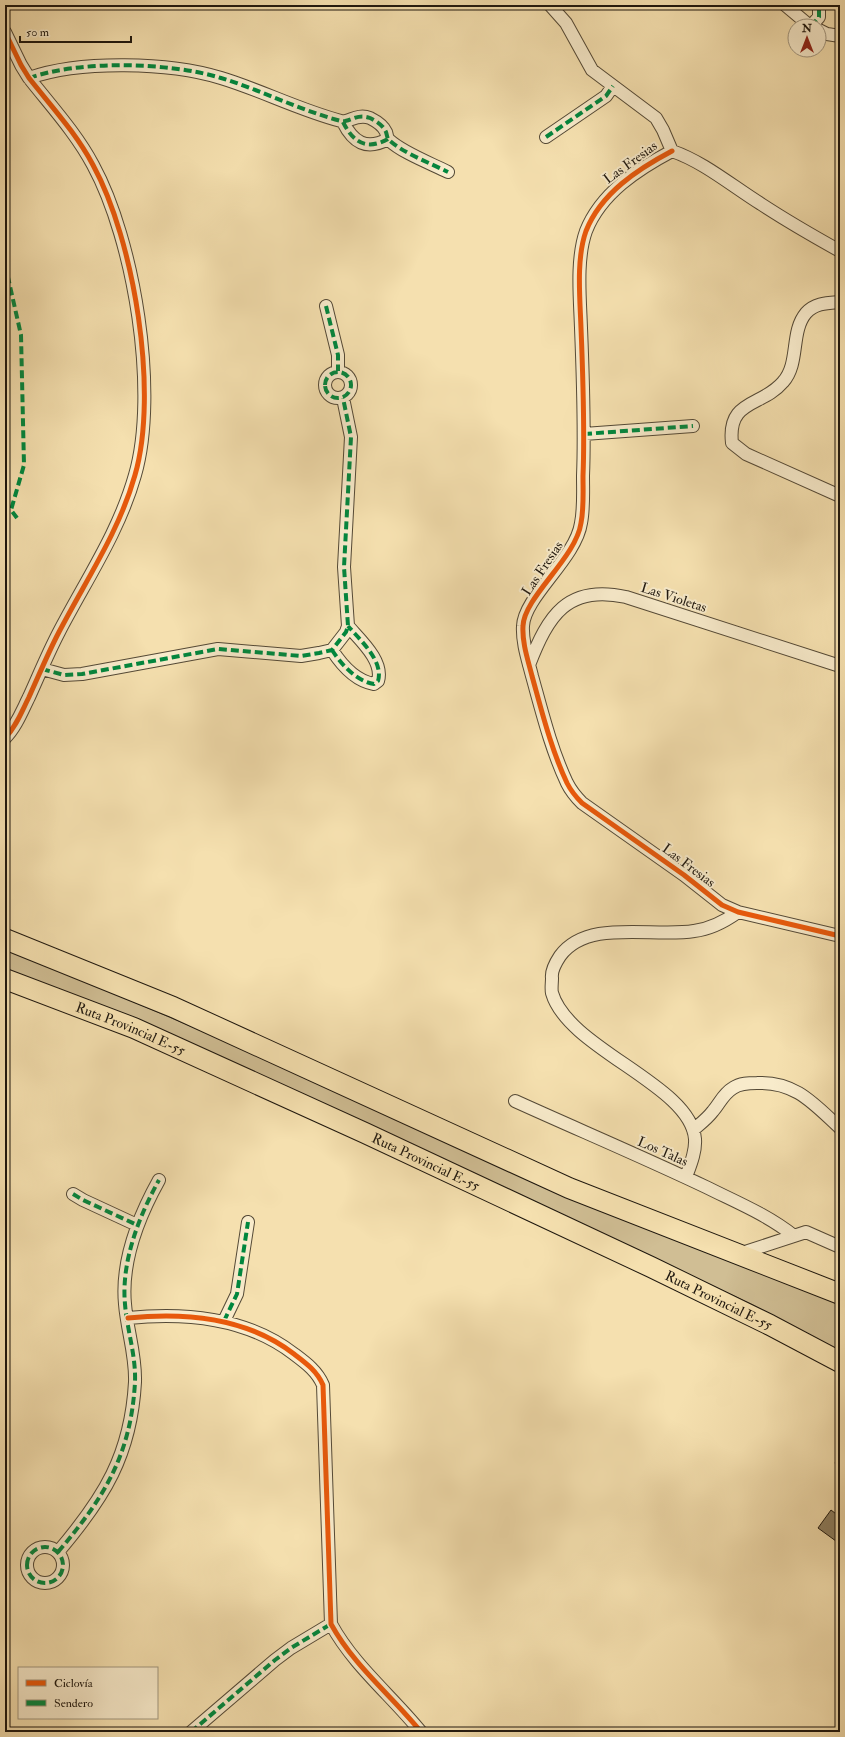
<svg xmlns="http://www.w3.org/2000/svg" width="845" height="1737" font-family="'IM FELL Double Pica',serif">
	<rect width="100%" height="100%" fill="#f5e0af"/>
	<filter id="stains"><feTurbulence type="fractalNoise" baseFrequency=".005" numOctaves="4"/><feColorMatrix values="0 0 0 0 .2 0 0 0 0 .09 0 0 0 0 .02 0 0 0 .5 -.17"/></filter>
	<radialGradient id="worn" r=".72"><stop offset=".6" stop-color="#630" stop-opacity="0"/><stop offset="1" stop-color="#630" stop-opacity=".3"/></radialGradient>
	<!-- green -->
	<path fill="#d0be94" stroke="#776a51" d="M5,947L840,1303V1351L751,1304L602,1234L5,970Z"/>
	<!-- shadow -->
	<path fill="#0003" d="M840,1454V1468L834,1463Z"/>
	<!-- building -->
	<path fill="#8e8062" stroke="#1e170e" d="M831,1510L840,1517V1544L818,1528Z"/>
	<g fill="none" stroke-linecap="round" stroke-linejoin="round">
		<defs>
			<path id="minor" d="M550,5L566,23L592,70L656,118L663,130L672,151
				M785,5L810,26
				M811,26L819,17V5
				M819,30L827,34L840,36
				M5,32L21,65L29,78C51,106 76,133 93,165C134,240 159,392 135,475C119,532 86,580 59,632C48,653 39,675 29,697C22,711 16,727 5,738
				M29,78C80,60 169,62 221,78C261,90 299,110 341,121C348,123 357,113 370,118C376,121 383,125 386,132C387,135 387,138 389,140C403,153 430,163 448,172
				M343,122C353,142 366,151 388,139
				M546,137L606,96L613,86
				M672,151C638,169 601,193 586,231C576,259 580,298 581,328C583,377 585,427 583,476C583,492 584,508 581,523C576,558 524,597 523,626C522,643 528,660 532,676C542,712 551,749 567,783C571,791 576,797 582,803L684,875L722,905L738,912L840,936
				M672,151C704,162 732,186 761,204C787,221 813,236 840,251
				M840,302C827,303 815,303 806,313C790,332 800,363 783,382C762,407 727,399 732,443L746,454L840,496
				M326,306L338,355V371
				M325 385a13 13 0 1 1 26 0a13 13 0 1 1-26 0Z
				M584,434L693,426
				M332,650C341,664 356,681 374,684L378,681C384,661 360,640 348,626
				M529,665C548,616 567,584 626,597L840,666
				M42,669L64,675L82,674L218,649L301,656L319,653L332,650L346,632L348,626L344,567L351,437L343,398
				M515,1101C579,1130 643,1157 706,1187C736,1202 768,1215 794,1236
				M693,1130C700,1124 707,1119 713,1111C720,1103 723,1094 733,1088C740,1083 749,1083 757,1083C795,1081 814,1104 840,1128
				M686,1177C690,1166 696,1152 695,1139C691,1085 568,1049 552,993C551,989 552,983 552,978C551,971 556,962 560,956C588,918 653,938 694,931C711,929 724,922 738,912
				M73,1194L83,1200L137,1225
				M739,1254L806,1232L840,1247
				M128,1318C186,1312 246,1317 294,1354C306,1363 317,1371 323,1385L331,1624C354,1666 391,1695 421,1732
				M224,1321L237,1294L248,1222
				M27 1565a18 18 0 1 1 36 0a18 18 0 1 1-36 0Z
				M58,1552C104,1498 131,1455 135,1382C136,1355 127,1330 125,1304C121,1262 139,1216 159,1180
				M191,1732L275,1660L291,1648L331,1624"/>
			<g id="primary">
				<path d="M5,939L173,1007L569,1188L840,1294"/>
				<path id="s1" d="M5,979L134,1028L365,1133L651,1267L770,1325L840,1362"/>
			</g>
		</defs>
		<!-- minor casing -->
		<use href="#minor" stroke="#544936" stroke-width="14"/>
		<!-- primary casing -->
		<use href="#primary" stroke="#1e170e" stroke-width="22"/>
		<!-- minor -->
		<use href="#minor" stroke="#f8ebcb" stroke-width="12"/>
		<!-- primary -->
		<use href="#primary" stroke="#f5e0af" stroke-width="20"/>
		<!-- quiet -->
		<path stroke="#00873e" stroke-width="4" stroke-dasharray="8 4" stroke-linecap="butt" d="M811,26L819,17V5
			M29,78C80,60 169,62 221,78C261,90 299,110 341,121C348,123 357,113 370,118C376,121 383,125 386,132C387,135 387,138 389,140C403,153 430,163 448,172
			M343,122C353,142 366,151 388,139
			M546,137L606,96L613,86
			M5,264L21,335L24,465L11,510L17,518
			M326,306L338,355V371
			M325 385a13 13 0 1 1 26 0a13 13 0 1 1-26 0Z
			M584,434L693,426
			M332,650C341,664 356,681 374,684L378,681C384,661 360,640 348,626
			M42,669L64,675L82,674L218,649L301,656L319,653L332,650L346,632L348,626L344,567L351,437L343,398
			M73,1194L83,1200L137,1225
			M224,1321L237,1294L248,1222
			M27 1565a18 18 0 1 1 36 0a18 18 0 1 1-36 0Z
			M58,1552C104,1498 131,1455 135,1382C136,1355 127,1330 125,1304C121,1262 139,1216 159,1180
			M191,1732L275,1660L291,1648L331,1624"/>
		<defs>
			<path id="cycleway" d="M5,32L21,65L29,78C51,106 76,133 93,165C134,240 159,392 135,475C119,532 86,580 59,632C48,653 39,675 29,697C22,711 16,727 5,738
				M672,151C638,169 601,193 586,231C576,259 580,298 581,328C583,377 585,427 583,476C583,492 584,508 581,523C576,558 524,597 523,626C522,643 528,660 532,676C542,712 551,749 567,783C571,791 576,797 582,803L684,875L722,905L738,912L840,936
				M128,1318C186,1312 246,1317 294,1354C306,1363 317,1371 323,1385L331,1624C354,1666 391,1695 421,1732"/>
		</defs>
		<!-- cycleway casing -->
		<use href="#cycleway" stroke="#f8ebcb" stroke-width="8"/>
		<!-- cycleway -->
		<use href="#cycleway" stroke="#e8590c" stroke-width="5"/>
	</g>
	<g text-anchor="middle" stroke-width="4" stroke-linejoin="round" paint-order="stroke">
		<!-- street labels -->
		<g font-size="14" fill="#1e170e" stroke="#f8ebcb">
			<text transform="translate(630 162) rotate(-36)" y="5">Las Fresias</text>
			<text transform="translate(542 568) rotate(-56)" y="5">Las Fresias</text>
			<text transform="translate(674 597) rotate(18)" y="5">Las Violetas</text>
			<text transform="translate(689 865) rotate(37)" y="5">Las Fresias</text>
			<text dy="5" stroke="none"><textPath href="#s1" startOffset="135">Ruta Provincial E-55</textPath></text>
			<text transform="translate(663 1151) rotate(24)" y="5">Los Talas</text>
			<text dy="5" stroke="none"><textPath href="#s1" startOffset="459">Ruta Provincial E-55</textPath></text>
			<text dy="5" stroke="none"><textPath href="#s1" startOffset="783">Ruta Provincial E-55</textPath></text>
		</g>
	</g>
	<!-- margin -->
	<rect width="845" height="1737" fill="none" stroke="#f5e0af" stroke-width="20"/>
	<rect x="6" y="6" width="833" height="1725" fill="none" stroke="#1e170e" stroke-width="2"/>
	<rect x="10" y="10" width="825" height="1717" fill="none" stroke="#1e170e"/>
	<!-- legend -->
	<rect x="18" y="1667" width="140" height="52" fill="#f8ebcb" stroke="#a1967f"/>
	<rect x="26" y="1680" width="20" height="6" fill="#e8590c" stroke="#a1967f"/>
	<text x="54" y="1687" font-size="12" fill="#1e170e">Ciclovía</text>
	<rect x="26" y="1700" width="20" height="6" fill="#00873e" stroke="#a1967f"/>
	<text x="54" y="1707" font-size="12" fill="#1e170e">Sendero</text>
	<!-- north arrow -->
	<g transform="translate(807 38)"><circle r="19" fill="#f8ebcb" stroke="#a1967f"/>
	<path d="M0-3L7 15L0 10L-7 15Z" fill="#8f2418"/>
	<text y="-6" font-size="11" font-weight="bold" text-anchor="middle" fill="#1e170e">N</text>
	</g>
	<!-- scale -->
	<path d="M20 36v6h111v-6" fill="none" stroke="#1e170e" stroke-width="2"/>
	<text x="26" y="36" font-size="12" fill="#1e170e" stroke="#f8ebcb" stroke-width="3" paint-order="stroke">50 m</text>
	<rect width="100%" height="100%" filter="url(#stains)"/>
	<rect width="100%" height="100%" fill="url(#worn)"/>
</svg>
